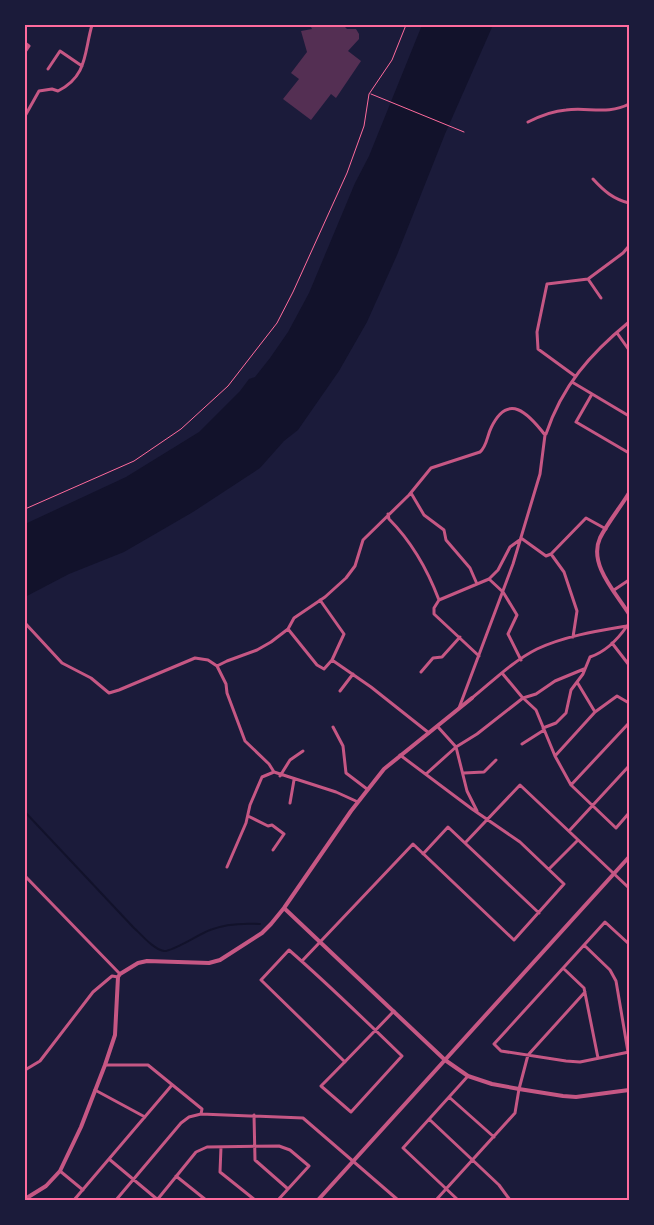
<svg xmlns="http://www.w3.org/2000/svg" width="654" height="1225" font-family="'Exo 2',sans-serif">
	<rect width="100%" height="100%" fill="#1b1b3a"/>
	<!-- water -->
	<path fill="#12122b" d="M422,25H493L445,134L397,255L367,322L339,371L298,430L284,441L260,468L193,512L124,552L69,574L25,597V524L126,477L199,432L240,391L249,379L255,377L270,358L288,332L309,293L355,183L369,156Z"/>
	<g fill="none" stroke-linecap="round" stroke-linejoin="round">
		<!-- stream -->
		<path stroke="#12122b" stroke-width="2" d="M25,812L133,927C142,935 153,949 164,951C172,952 199,934 210,930C225,924 244,923 260,924"/>
	</g>
	<!-- building -->
	<path fill="#542f53" d="M310,25H343L347,29H356L359,34V39L348,51L361,61L336,98L331,94L311,120L283,99L299,79L291,73L307,52L301,31L312,29Z"/>
	<g fill="none" stroke-linecap="round" stroke-linejoin="round">
		<!-- path -->
		<path stroke="#ff6b9d" stroke-width="1" d="M371,94L464,132
			M25,509L134,461L181,429L228,386L277,323L293,292L347,173L364,126L369,94L392,60L406,25"/>
		<!-- minor -->
		<path stroke="#c65784" stroke-width="3" d="M25,43L29,46L25,52
			M48,69L60,51L82,66
			M25,116L39,91L52,89L58,91C88,76 84,52 92,25
			M528,122C540,116 552,111 566,110C587,107 609,115 629,104
			M593,179C604,191 613,199 629,203
			M588,279L601,298
			M617,333L629,350
			M575,376L538,349L537,332L547,284L588,279L623,253L629,246
			M572,382L629,416
			M592,394L576,422L629,453
			M546,434C562,386 590,354 629,322
			M411,493L424,515L444,530L446,540L470,568L477,584
			M388,514L389,519C411,541 428,571 439,600L434,608V614L479,656
			M521,538L546,556L551,554L586,518L606,529
			M551,554L564,572L577,611L573,637
			M489,579L503,592L517,615L508,634L521,660
			M614,590L629,580
			M320,600L344,634L332,660
			M439,600L489,579L498,570L510,547L521,539
			M25,623L62,663L91,678L109,693L119,690L195,658L208,660L217,666L226,684L227,693L245,741L269,764L274,772L336,792L358,802
			M288,629L317,665L324,669L332,660L371,687L429,733
			M612,643L629,665
			M217,666L227,661L257,650L271,642L288,629L294,618L325,597L346,578L355,566L363,540L409,495L431,468L480,452C487,446 487,436 491,428C508,392 528,413 545,435L540,474L513,564L459,708
			M421,672L433,658L442,657L460,637
			M502,673L522,697L536,710L555,756L571,785L616,828L629,813
			M577,682L595,712
			M340,691L353,674
			M472,698C493,681 513,661 537,649C565,636 597,631 627,626L629,624
			M333,727L343,746L346,773L367,789
			M543,728L556,723L566,713L571,690L583,674L590,657C605,652 618,639 627,626
			M522,744L544,730
			M555,756L595,712L617,696L629,703
			M464,773L484,772L496,760
			M426,774L456,747L438,727
			M280,776L290,760L303,751
			M571,785L629,723
			M290,803L294,780
			M477,811L467,791L456,747L477,734L523,698L536,694L555,681L584,669
			M248,816L268,826L272,825L284,834L273,850
			M569,831L629,766
			M465,843L520,785L629,888
			M423,854L448,827L539,913
			M227,867L246,823L250,805L262,777L274,772
			M549,869L578,840
			M25,876L120,974
			M629,944L605,922L494,1044L501,1051L566,1061L580,1062L629,1052
			M584,945L610,970L616,981L628,1052
			M302,961L413,844L514,940L564,884L520,842L472,809L400,755
			M563,968L584,988L598,1058
			M345,1062L261,980L289,950C328,984 365,1020 402,1056L351,1112L321,1086C346,1061 370,1036 394,1011
			M105,1065H148L202,1109L201,1114
			M25,1070L40,1061L93,992L112,976L118,977
			M95,1090L145,1117
			M449,1097L494,1137
			M254,1115L255,1160L288,1189L278,1200
			M429,1119L499,1185L510,1200
			M221,1147L220,1172L255,1200
			M109,1159L158,1200
			M60,1171L83,1190
			M176,1176L206,1200
			M74,1200L172,1085
			M116,1200L181,1123L189,1117L201,1114L303,1118L398,1200
			M157,1200L196,1152L207,1147L279,1146L290,1150L309,1166L288,1189
			M436,1200L515,1113L519,1089L528,1055L585,992
			M458,1200L403,1148L468,1076"/>
		<!-- tertiary -->
		<path stroke="#c65784" stroke-width="4" d="M629,493C620,508 608,522 600,538C588,564 616,593 629,614
			M284,908L445,1060L468,1076L492,1084L519,1089L563,1096L576,1097L629,1090
			M25,1199L46,1186L60,1171L81,1127L105,1065L115,1035L118,977L120,974L138,963L147,961L209,963L220,960L262,933L271,924L284,908L351,811L384,769L472,698
			M318,1200L629,857"/>
	</g>
	<!-- border -->
	<rect width="654" height="1225" fill="none" stroke="#1b1b3a" stroke-width="52"/>
	<rect x="26" y="26" width="602" height="1173" fill="none" stroke="#ff6b9d" stroke-width="2"/>
</svg>
